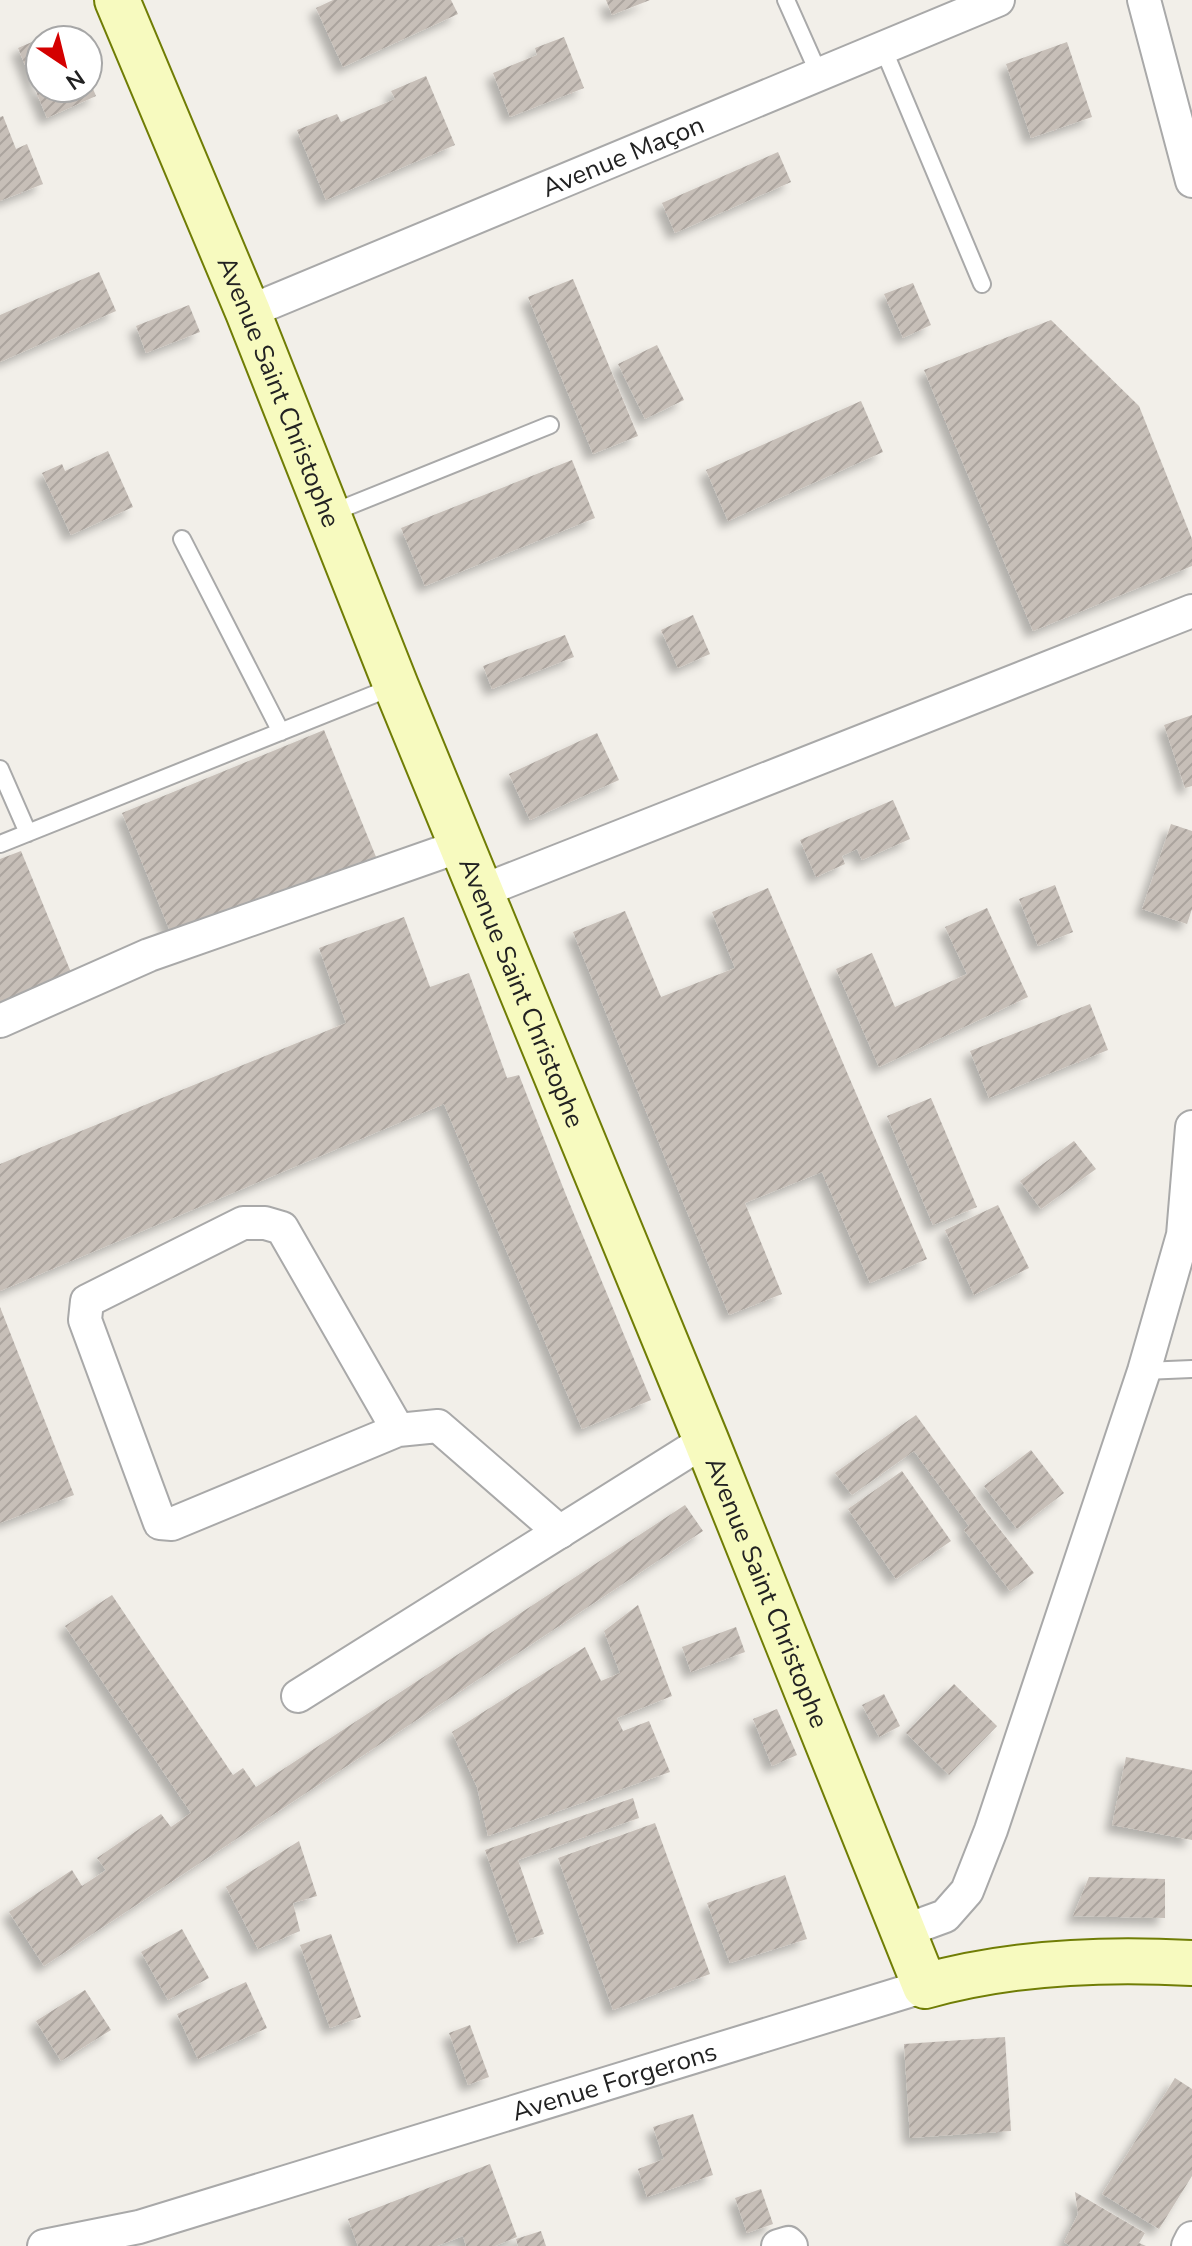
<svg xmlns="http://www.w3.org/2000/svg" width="1192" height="2246" font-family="'Nunito Sans',sans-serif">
	<defs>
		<pattern id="building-hatch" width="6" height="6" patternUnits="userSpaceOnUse" patternTransform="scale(2)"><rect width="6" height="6" fill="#c7bfb8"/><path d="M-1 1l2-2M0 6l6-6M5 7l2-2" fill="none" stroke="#aba49e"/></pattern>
		<filter id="shadow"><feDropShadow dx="-7" dy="7" stdDeviation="4" flood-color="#0004"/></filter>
	</defs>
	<rect width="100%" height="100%" fill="#f2efe9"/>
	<!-- building -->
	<path fill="url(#building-hatch)" filter="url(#shadow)" d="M333,0H451L458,14L343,67L316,8Z
		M606,0H650L612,15Z
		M67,27L72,40H40V88H88V77L96,96L47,118L18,48Z
		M564,37L584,88L510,117L493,73L537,55L535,48Z
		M1067,42L1092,117L1031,138L1006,64Z
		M426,76L455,145L326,200L297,130L337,114L341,122L395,99L391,91Z
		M3,116L16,149L27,144L43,184L0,201V117Z
		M778,152L791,182L675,233L662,203Z
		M99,272L116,311L0,362V315Z
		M573,279L638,436L593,454L528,297Z
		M913,283L931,325L903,338L884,294Z
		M189,305L200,332L146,353L136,326Z
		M1051,320L1139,406L1192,539V566L1033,631L924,370Z
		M657,345L684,400L645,419L618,364Z
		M861,401L883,452L728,521L706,470Z
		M108,451L133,507L71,535L42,473L62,464L65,471Z
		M572,460L595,518L425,586L401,528Z
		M693,615L710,654L678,668L661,630Z
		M565,635L574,657L492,689L483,666Z
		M1192,715V786L1185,788L1164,725Z
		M324,730L381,869L178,951L122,813Z
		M597,733L619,780L530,820L509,774Z
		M893,800L910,839L862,860L857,849L842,856L845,864L816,877L800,840Z
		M1171,824L1192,831V909L1187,924L1142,909Z
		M21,851L75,982L0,1013V859Z
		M1055,885L1073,932L1038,946L1019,899Z
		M768,888L927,1259L870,1283L822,1172L745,1203L782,1294L729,1315L573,932L625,911L661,997L735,968L712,912Z
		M987,908L1028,997L879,1067L836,969L872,953L895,1007L967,974L945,927Z
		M404,917L430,987L469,973L507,1078L519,1075L566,1195L651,1400L582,1429L444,1104L0,1291V1164L346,1023L319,948Z
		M1090,1004L1108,1050L989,1098L970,1051Z
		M931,1098L977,1207L933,1225L887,1116Z
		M1074,1141L1096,1169L1041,1209L1020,1181Z
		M998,1205L1029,1268L974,1295L945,1230Z
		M0,1307L74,1495L0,1523Z
		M916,1415L987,1513L1034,1573L1010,1591L964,1530L969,1526L914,1451L852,1495L835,1473Z
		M1031,1450L1064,1493L1017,1529L984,1486Z
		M902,1471L951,1541L896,1579L848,1509Z
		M685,1505L703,1531L44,1966L9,1912L72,1870L82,1886L106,1870L97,1858L161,1814L171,1827L191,1813L65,1626L112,1595L233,1775L243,1768L256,1787Z
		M638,1605L672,1696L617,1718L623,1731L649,1721L670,1772L488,1836L477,1787L452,1732L585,1647L601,1681L620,1673L604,1631Z
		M736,1627L745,1652L691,1672L682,1647Z
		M954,1684L997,1726L949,1775L906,1733Z
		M884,1694L900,1726L879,1737L862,1705Z
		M777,1709L797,1755L772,1766L753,1719Z
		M1126,1757L1192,1770V1840L1112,1825Z
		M633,1798L639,1818L518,1860L544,1934L518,1943L485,1850Z
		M655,1823L710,1974L613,2010L558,1858Z
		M299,1841L317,1896L293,1903L300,1931L258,1949L226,1887Z
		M785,1875L807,1939L730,1963L707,1903Z
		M1089,1877L1165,1879V1918L1073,1916Z
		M182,1929L209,1978L168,2000L141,1952Z
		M331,1934L361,2017L330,2028L300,1945Z
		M246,1982L267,2028L198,2059L177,2014Z
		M85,1990L111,2030L61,2061L36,2021Z
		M470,2025L489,2077L468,2085L449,2033Z
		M1005,2037L1011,2131L910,2138L904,2044Z
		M1175,2078L1192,2089V2176L1159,2229L1102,2194Z
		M693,2114L713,2175L647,2197L638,2169L664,2159L653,2127Z
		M490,2164L517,2237L495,2246H466L463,2236L437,2246H358L348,2219Z
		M761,2189L773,2224L747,2233L735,2198Z
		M1075,2192L1145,2233L1139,2243L1146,2246H1070L1064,2242L1078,2214Z
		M541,2231L546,2246H518L516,2239Z"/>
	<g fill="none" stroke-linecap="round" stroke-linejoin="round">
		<defs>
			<path id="lane" d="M786,0L819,74
				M883,48L982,284
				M329,514L550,425
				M182,539L281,732
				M0,769L28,833
				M0,844L395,686
				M1144,1371L1192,1369"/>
			<g id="street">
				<path d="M1144,0L1192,181"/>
				<path id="s1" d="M248,312L998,0"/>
				<path d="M482,891L1192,611"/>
				<path d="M0,1021L149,955L463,845"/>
				<path d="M398,1430L282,1228L265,1223H243L87,1301L85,1320L160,1523L172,1524L398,1430L438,1426L560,1532"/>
				<path d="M298,1696L706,1440"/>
				<path d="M904,1931L945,1916L967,1891L991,1830L1144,1371L1183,1235L1192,1127"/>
				<path id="s2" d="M44,2246L139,2227L925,1986"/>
				<path d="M778,2246L788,2243L791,2246"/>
				<path d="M1188,2246L1192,2238"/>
			</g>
			<g id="secondary">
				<path id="s3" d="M117,0L248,312L396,686L706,1440L925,1986C1011,1962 1103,1958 1192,1963"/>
			</g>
		</defs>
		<!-- lane casing -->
		<use href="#lane" stroke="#a9a9a9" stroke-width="20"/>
		<!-- street casing -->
		<use href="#street" stroke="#a9a9a9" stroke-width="36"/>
		<!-- secondary casing -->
		<use href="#secondary" stroke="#707d05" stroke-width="48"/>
		<!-- lane -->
		<use href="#lane" stroke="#fff" stroke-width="16"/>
		<!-- street -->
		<use href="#street" stroke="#fff" stroke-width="32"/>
		<!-- secondary -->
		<use href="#secondary" stroke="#f7fabf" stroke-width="44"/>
	</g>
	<g text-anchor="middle" stroke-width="8" stroke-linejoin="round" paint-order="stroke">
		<!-- street labels -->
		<g font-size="26" fill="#222" stroke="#fff">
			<text dy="9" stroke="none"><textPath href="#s1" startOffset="406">Avenue Maçon</textPath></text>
			<text dy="9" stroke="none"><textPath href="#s3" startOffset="424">Avenue Saint Christophe</textPath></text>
			<text dy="9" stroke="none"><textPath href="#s3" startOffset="1072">Avenue Saint Christophe</textPath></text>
			<text dy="9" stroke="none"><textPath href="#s3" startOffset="1720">Avenue Saint Christophe</textPath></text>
			<text dy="9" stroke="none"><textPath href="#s2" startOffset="594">Avenue Forgerons</textPath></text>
		</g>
	</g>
	<!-- north arrow -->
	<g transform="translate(64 64) rotate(145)"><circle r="38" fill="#ffffff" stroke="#a7a7a7" stroke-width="2"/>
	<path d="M0-6L14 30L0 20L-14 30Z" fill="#d40000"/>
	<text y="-12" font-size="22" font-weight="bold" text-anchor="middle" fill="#222222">N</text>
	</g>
</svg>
